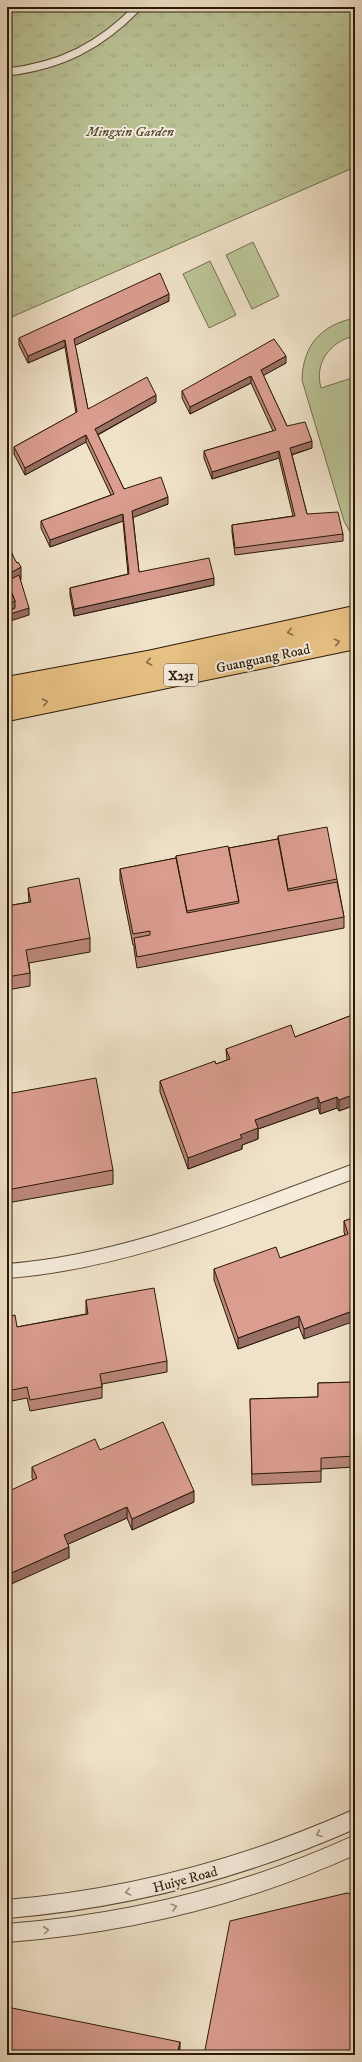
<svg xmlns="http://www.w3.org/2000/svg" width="362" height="2062" font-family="'IM FELL DW Pica',serif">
	<defs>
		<pattern id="park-tufts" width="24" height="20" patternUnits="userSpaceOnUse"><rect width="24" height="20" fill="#bac396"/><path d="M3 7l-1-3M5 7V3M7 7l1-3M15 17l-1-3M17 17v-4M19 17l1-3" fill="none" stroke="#a0a780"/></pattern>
	</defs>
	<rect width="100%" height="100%" fill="#f0e2c9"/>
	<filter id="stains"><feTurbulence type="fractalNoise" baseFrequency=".005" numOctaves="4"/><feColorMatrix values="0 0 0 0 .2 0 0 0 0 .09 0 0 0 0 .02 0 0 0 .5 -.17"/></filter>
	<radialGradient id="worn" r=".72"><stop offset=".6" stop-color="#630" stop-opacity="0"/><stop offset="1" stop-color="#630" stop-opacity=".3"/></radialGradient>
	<!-- green -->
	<path fill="#bac396" stroke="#726e4e" d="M253,242L279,296L252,309L226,255Z
		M210,261L236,315L209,328L183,274Z
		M355,318V336C330,341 314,363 321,388L355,377V541L344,521L302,380C303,345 321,325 355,318Z"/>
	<!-- park -->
	<path fill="url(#park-tufts)" stroke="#726e4e" d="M7,7H355V167L7,319Z"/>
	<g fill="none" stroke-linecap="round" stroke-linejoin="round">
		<defs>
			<path id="service" d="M7,72C61,66 100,46 138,7"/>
			<path id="minor" d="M7,1271C128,1262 242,1212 355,1171"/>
			<path id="tertiary" d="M7,1909C127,1899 245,1868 355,1819
				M7,1933C127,1924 245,1895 355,1845"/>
			<path id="primary" d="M7,688L153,661L355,617
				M7,710L355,638"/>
		</defs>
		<!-- service casing -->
		<use href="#service" stroke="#5b4a37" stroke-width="9"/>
		<!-- minor casing -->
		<use href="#minor" stroke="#5b4a37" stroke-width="16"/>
		<!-- tertiary casing -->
		<use href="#tertiary" stroke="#5b4a37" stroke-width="20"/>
		<!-- primary casing -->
		<use href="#primary" stroke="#291806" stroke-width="24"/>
		<!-- service -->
		<use href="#service" stroke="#f5ecdc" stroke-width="7"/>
		<!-- minor -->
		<use href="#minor" stroke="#f5ecdc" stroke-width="14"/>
		<!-- tertiary -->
		<use href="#tertiary" stroke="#f5ecdc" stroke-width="18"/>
		<!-- primary -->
		<use href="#primary" stroke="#e8c184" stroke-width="22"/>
	</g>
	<!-- wall -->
	<path fill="#bb877b" stroke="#291806" d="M169,301L75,345L88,409L156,402L98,435L124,489L168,504L133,517L139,572L214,585L74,616L70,595V588L128,574L123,521L50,547L41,528V521L111,495L86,442L25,475L14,454V447L76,413L65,347L28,363L19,345V338Z
		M286,363L263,375L287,426L312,448L292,455L307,514L343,534V541L235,555L232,532V525L293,516L279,458L212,479L204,458V451L273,431L251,383L190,414L182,398V391Z
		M278,836L337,879L344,917V928L137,968L134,949V945H133L120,880V869L176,858V856L229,848L278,839Z
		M28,888L90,938V952L29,963L30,973V986L7,990V906L29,902Z
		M355,1014V1105L339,1111L337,1108L320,1114L318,1108L258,1129V1139L242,1145V1149L188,1169L160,1092V1081L216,1064L227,1060L226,1049L295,1037Z
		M7,1094L113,1170V1184L7,1203Z
		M355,1217L304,1339L299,1327L238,1349L214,1280V1269L280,1258L345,1235L344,1232V1221Z
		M86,1300L167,1361V1372L102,1384V1398L30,1411L27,1398L7,1402V1317L17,1327L86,1314Z
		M355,1382V1467L321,1469V1482L252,1485L250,1399L318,1397V1383Z
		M100,1450L194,1502L132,1530L127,1518L68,1544L69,1558L32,1478V1467Z"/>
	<!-- shaded-wall -->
	<path fill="#996e64" stroke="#291806" d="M169,294V301L74,346V339Z
		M65,340V347L28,363V356Z
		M286,356V363L261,377V370Z
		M251,376V383L190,414V407Z
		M156,395V402L95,436V429Z
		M86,435V442L25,475V468Z
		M312,441V448L290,455V448Z
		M279,451V458L212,479V472Z
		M168,497V504L132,518V511Z
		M123,514V521L50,547V540Z
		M21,567V580L7,588V575Z
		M214,578V585L74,616V609Z
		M15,601L29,608V615L7,622V604Z
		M355,1094V1105L339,1111V1100Z
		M318,1097V1108L258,1129V1139L242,1145V1149L188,1169V1158L240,1135L255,1120Z
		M337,1097V1108L320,1114V1103Z
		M355,1310V1321L304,1339V1329Z
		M299,1316V1327L238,1349V1338Z
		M194,1491V1502L132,1530V1519Z
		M127,1507V1518L64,1546V1535Z
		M69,1547V1558L7,1586V1575Z
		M180,2042V2049L179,2055H177Z"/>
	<!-- building -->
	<path fill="#da9d8f" stroke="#291806" d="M160,273L169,294L74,339L88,409L147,377L156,395L95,429L124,489L161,477L168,497L132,511L139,572L209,558L214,578L74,609L70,588L129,574L123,514L50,540L41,521L114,494L86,435L25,468L14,447L77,412L65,340L28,356L19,338Z
		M274,339L286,356L261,370L287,426L305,422L312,441L290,448L307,514L338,512L343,534L235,548L232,525L295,516L279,451L212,472L204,451L276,430L251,376L190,407L182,391Z
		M7,538L13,556L7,546Z
		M7,546L17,563L18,562L21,567L7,575Z
		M19,575L29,608L7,615V611L15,608V601L8,584H7V581Z
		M7,584H8L15,601L7,604Z
		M327,827L337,879L288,889L278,836Z
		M278,839L288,891L337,882L344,917L137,957L134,938L150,935V931L133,934L120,869L176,858L187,913L239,903L229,848Z
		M228,846L239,901L187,911L176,856Z
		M79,878L90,938L26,950L30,973L7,977V906L31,902L28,888Z
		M355,1014V1094L339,1100L337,1097L320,1103L318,1097L255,1120L258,1128L240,1135L242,1138L188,1158L160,1081L215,1061L216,1064L230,1059L226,1049L291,1025L295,1037Z
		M96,1078L113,1170L7,1190V1094Z
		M355,1217V1310L304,1329L299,1316L238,1338L214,1269L276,1247L280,1258L348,1234L344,1221Z
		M154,1288L167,1361L100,1374L102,1387L30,1400L27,1387L7,1391V1317L15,1315L17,1327L88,1314L86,1300Z
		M355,1382V1456L321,1458V1471L252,1474L250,1399L318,1397V1383Z
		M163,1422L194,1491L132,1519L127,1507L64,1535L69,1547L7,1575V1492L37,1478L32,1467L95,1439L100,1450Z
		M347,1893L355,1895V2055H204L230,1921Z
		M7,2007L180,2042L177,2055H7Z"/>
	<!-- one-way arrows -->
	<defs><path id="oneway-chevron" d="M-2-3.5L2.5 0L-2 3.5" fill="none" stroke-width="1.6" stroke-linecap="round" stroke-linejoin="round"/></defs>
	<g stroke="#886c45">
		<use href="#oneway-chevron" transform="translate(290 632) rotate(168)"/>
		<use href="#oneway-chevron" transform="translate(337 642) rotate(-12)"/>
		<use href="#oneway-chevron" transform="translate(149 662) rotate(169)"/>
		<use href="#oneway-chevron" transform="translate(45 702) rotate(-11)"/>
	</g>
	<g stroke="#998d7c">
		<use href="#oneway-chevron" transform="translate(319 1834) rotate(158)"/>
		<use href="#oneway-chevron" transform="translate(128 1892) rotate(169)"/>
		<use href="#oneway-chevron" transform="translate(174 1907) rotate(-15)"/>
		<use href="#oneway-chevron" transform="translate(46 1930) rotate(-7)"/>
	</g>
	<g text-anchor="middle" stroke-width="4" stroke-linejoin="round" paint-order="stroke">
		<!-- shield labels -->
		<rect fill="#f5ecdc" stroke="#665846" stroke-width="1" x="164" y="664" width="34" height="22" rx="3"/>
		<g font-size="13" font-weight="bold" fill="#291806">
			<text x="181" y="680">X231</text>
		</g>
		<!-- park labels -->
		<g font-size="14" font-style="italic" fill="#544b31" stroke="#f5ecdc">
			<text x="130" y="136">Mingxin Garden</text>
		</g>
		<!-- street labels -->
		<g font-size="14" fill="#291806" stroke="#f5ecdc">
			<text transform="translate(263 658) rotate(-12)" y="5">Guanguang Road</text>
			<text transform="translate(185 1879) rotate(-15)" y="5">Huiye Road</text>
		</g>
	</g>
	<!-- margin -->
	<rect width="362" height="2062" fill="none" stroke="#f0e2c9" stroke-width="24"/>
	<rect x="8" y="8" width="346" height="2046" fill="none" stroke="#291806" stroke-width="2"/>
	<rect x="12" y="12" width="338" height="2038" fill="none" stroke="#291806"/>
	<rect width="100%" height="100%" filter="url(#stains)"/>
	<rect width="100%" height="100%" fill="url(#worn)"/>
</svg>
